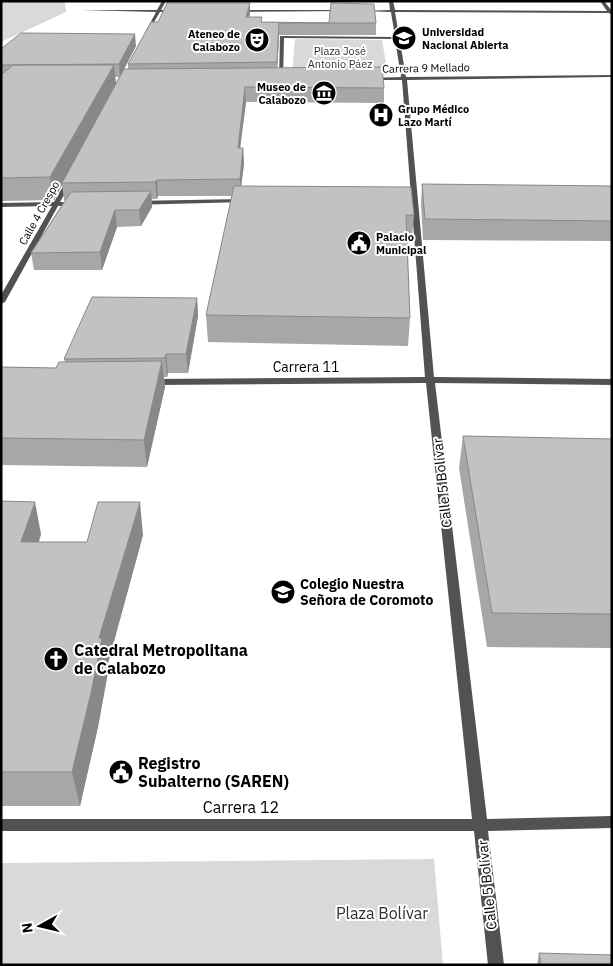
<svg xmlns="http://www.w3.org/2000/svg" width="613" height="966" font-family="'IBM Plex Sans',sans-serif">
	<rect width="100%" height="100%" fill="#fff"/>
	<!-- green -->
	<path fill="#d9d9d9" d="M1,1H65L66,12L1,42Z
		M295,39L382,40L388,75L292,74Z
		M434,859L443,965H1V863Z"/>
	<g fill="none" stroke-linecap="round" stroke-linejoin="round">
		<!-- street -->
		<path fill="#525252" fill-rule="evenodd" d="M162,1H166L161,10L178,11L160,12L147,34L145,33L156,12L81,10H157Z
			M389,1H393L395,10L607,11L600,1H604L612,11V15L609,13L395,12L406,77L612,75V77L407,80L434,377L612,379V385L435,383L487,819L612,816V828L488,831L504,965H488L474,831H1V819H472L426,383L153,385L149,382L153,379L425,377L402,80H370L368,79L370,78L401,77L395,39L284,38L283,80L281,81L279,80L280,36L395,37L391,12L361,11L390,10Z
			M238,10H343L345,11L237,12Z
			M69,179L72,181L60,202H75L78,204L75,206H58L5,302L1,304V295L52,206L1,207V203L54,202L66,181Z
			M243,199L245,200V202L130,205L127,203L130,201Z"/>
	</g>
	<!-- wall -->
	<path fill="#a7a7a7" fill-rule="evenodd" d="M250,3V14L249,17L262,22L376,23V35H279L277,68L384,88V103L246,102L240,148H243L244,164L241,186L414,215L412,239H407L410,318L408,346L208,342L206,315L232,196H158L157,199H152V207L141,226L117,227L102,270H34L31,253L65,200H64L62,185L54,200L1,201V49L136,46L124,69H128V64L158,22ZM115,77H119L116,83Z
		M422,184L612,186V241L423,240L421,204Z
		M197,298L198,316L188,373H168L167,377H164L165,387L147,467L1,465V367L56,368L65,362L64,359Z
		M463,436L612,439V648L487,647L459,468Z
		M1,501L41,534L39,542H87L143,535L107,667L108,672L98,727L80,806H1Z
		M539,953L612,965H537Z"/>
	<!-- shaded-wall -->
	<path fill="#888" d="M250,3V14L246,28V17Z
		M279,23V35L277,75V62Z
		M135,34L136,46L120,77L119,64Z
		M114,65L116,84L62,183V185L54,200L50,177Z
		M245,87L246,102L238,164V148Z
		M243,148L244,164L240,196V179Z
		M157,180L158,196L157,199L155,182Z
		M151,191L152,207L141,226L139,210Z
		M115,210L117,227L102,270L100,252Z
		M197,298L198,316L188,373L186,354Z
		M166,354L168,373L167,377L165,358Z
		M162,361L165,387L147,467L144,440Z
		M35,502L41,534L28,575L21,542Z
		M140,502L143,535L107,667L108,672L98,727L80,806L72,772L99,638Z"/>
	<!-- building -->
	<path fill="#c2c2c2" stroke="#888" d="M167,3H250L246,17H262L261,22L329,23L331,3L374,4L376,23H279L277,62L128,64L151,22H158Z
		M21,33L135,34L119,64L1,65V49Z
		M13,65H114L50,177L1,178V75Z
		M382,67L384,88L245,87L238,148H243L240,179L157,180L155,182L62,183L124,69Z
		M422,184L612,186V221L425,219Z
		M234,186L411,187L414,215H406L410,318L206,315Z
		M151,191L139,210H115L100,252L31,253L71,192Z
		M92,297L197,298L186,354H166L165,358L64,359Z
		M162,361L144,440L1,438V367L56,368L59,362Z
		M463,436L612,439V614L492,613Z
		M1,501L35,502L21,542H87L98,502H140L99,638H102L91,693L72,772H1Z
		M539,953L612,955V965H541Z"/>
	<!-- icons -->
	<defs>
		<symbol id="university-disc" viewBox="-11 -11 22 22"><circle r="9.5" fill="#000" stroke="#fff"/><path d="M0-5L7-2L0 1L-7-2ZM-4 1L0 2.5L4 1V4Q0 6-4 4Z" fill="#fff"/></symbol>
		<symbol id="theatre-disc" viewBox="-11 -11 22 22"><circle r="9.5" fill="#000" stroke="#fff"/><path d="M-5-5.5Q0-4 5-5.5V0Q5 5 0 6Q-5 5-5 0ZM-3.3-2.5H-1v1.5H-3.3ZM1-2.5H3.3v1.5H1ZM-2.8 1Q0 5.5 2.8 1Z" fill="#fff"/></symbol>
		<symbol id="museum-disc" viewBox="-11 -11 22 22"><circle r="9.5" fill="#000" stroke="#fff"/><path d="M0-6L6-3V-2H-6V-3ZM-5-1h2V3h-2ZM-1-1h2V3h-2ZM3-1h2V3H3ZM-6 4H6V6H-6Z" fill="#fff"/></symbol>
		<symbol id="hospital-disc" viewBox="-11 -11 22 22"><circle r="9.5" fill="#000" stroke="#fff"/><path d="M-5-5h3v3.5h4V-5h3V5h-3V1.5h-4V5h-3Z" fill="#fff"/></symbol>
		<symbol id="civic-disc" viewBox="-11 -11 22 22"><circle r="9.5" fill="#000" stroke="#fff"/><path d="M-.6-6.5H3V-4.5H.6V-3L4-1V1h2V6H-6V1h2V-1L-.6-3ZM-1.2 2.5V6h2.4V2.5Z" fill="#fff"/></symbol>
		<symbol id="school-disc" viewBox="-11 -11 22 22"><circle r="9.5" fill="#000" stroke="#fff"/><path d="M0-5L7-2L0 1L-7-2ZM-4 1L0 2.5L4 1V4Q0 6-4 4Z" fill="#fff"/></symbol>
		<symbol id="church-disc" viewBox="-11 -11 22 22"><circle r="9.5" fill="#000" stroke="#fff"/><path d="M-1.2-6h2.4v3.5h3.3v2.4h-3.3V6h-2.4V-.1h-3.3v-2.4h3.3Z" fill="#fff"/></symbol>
	</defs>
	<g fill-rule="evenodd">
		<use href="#university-disc" x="390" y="24" width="28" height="28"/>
		<use href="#theatre-disc" x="243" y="26" width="28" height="28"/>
		<use href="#museum-disc" x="310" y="79" width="28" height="28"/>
		<use href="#hospital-disc" x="367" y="101" width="28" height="28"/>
		<use href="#civic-disc" x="345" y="229" width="28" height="28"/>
		<use href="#school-disc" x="269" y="578" width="28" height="28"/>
		<use href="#church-disc" x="42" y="645" width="28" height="28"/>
		<use href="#civic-disc" x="107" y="758" width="28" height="28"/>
	</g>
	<g text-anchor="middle" stroke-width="4" stroke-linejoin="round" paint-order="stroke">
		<!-- far-poi labels -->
		<g font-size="11" font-weight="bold" fill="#000" stroke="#fff" text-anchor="start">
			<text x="422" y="36">Universidad<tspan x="422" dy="13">Nacional Abierta</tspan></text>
			<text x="240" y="38" text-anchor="end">Ateneo de<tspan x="240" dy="13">Calabozo</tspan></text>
			<text x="306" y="91" text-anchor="end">Museo de<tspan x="306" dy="13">Calabozo</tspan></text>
			<text x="398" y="113">Grupo Médico<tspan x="398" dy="13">Lazo Martí</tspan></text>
			<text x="376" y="241">Palacio<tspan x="376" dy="13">Municipal</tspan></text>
		</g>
		<!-- far-park labels -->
		<g font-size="11" fill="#303030" stroke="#fff">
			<text x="340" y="55">Plaza José<tspan x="340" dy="13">Antonio Páez</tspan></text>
		</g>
		<!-- far-street labels -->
		<g font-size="11" fill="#000" stroke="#fff">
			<text transform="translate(426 68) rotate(-1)" y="4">Carrera 9 Mellado</text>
			<text transform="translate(39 213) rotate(-61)" y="4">Calle 4 Crespo</text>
		</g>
		<!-- street labels -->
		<g font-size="14" fill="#000" stroke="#fff">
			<text x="306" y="372">Carrera 11</text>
			<text transform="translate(442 483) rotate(-96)" y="5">Calle 5 Bolívar</text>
			<text transform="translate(487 885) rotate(-96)" y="5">Calle 5 Bolívar</text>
		</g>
		<!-- poi labels -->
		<g font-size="14" font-weight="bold" fill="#000" stroke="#fff" text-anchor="start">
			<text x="300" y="589">Colegio Nuestra<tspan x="300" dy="16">Señora de Coromoto</tspan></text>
		</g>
		<!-- near-poi labels -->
		<g font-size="16" font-weight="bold" fill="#000" stroke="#fff" text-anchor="start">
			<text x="74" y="656">Catedral Metropolitana<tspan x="74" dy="18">de Calabozo</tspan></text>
			<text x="138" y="769">Registro<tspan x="138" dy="18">Subalterno (SAREN)</tspan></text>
		</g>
		<!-- near-street labels -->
		<g font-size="16" fill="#000" stroke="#fff">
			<text x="241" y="813">Carrera 12</text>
		</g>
		<!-- near-park labels -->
		<g font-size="16" fill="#303030" stroke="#fff">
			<text x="382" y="919">Plaza Bolívar</text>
		</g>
	</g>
	<!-- border -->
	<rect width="613" height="966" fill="none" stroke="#000000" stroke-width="5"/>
	<!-- north arrow -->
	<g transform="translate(40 926) rotate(262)" stroke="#ffffff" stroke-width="4" paint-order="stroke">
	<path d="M0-4L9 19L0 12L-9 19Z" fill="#000000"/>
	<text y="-8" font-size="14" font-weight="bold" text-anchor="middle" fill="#000000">N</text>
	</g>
</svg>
